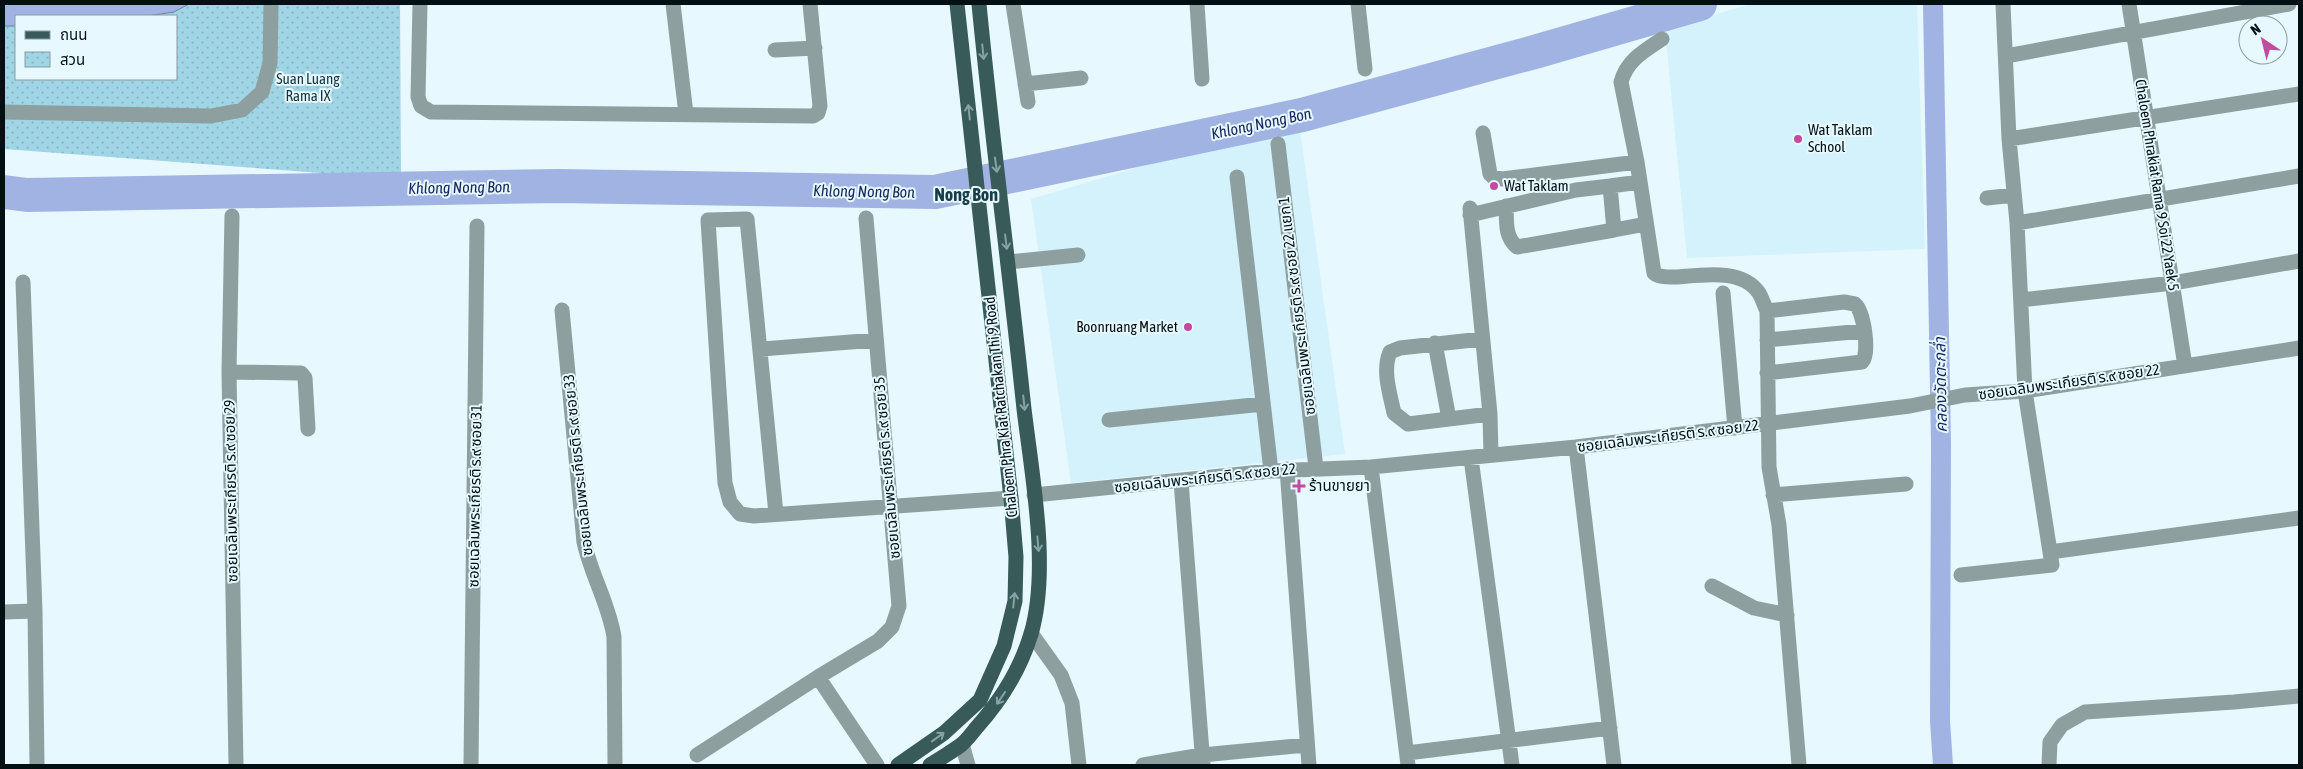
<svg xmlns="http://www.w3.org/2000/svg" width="2303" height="769" font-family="'Asap Condensed','Noto Sans Thai',sans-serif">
	<defs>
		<pattern id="park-dots" width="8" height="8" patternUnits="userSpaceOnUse" patternTransform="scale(1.25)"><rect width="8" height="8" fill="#a0d5e6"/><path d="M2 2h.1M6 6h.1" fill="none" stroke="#88b6c4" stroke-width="1.8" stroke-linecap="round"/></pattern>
	</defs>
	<rect width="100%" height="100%" fill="#e7f8fe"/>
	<!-- built -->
	<path fill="#d3f2fc" d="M1751,4H1917L1925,249L1687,258L1665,29Z
		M1299,123L1345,454L1071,483L1031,199L1245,136Z"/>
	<!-- park -->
	<path fill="url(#park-dots)" fill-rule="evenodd" d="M4,4H400L401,179L4,149ZM16,16H176V79H16Z"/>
	<!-- water -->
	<path fill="#a0b3e2" stroke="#7182a4" d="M4,4H189L174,12L147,16H16V26H4Z"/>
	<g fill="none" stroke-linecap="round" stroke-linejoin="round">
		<!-- canal -->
		<path stroke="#a0b3e2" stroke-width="20" d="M1933,4L1941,444L1940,721L1943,765"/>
		<!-- river -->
		<path stroke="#a0b3e2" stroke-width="34" d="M4,192L27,195L558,186L935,192L1302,115L1538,51L1700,4"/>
		<!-- minor -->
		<path stroke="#8da09f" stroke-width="15" d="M420,4L418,97L421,106L431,112L813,116L818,113L820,106L810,4
			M673,4L686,114
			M1013,4L1028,102
			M1197,4L1202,79
			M1358,4L1365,69
			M2129,4L2185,366
			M1662,39C1644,51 1627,60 1621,82L1637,162L1654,273C1660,278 1670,277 1677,277C1702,275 1742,268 1759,293C1762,298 1764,305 1767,311L1769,467L1779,525L1799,765
			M775,50L815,48
			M2006,56L2289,4
			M1025,84L1081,78
			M4,112L211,116L242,110L262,92L270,63L271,4
			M1483,133L1490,174L1493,177L1502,179L1637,162
			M2009,139L2299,94
			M1278,144L1316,468
			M1237,177L1271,471
			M1610,186L1640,182
			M1987,198L2014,195
			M1470,208L1490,414L1491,455
			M1470,215L1576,190L1610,186L1614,230L1517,247C1504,236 1507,221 1506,206
			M232,216L229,372L236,765
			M2017,223L2299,176
			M1614,230L1646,224
			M1008,262L1078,255
			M23,282L35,611L37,765
			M1723,293L1735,428
			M2021,300L2173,283L2299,261
			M562,310L584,542C591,575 609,604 614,637L615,765
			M1767,311L1844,302L1855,304C1864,312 1870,353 1862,362L1767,373
			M1482,339L1400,348L1390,352C1382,370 1390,394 1394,413L1408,424L1490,414
			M1767,340L1863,331
			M1435,343L1449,419
			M761,349L876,340
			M229,372L301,373L305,378L308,429
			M1109,420L1263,404
			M1576,447L1614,765
			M1471,458L1512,765
			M1371,467L1408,765
			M1287,469L1309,765
			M1181,481L1203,765
			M1034,495L1271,471L1371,467L1576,447L1910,406L1965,395L2025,391L2299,348
			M1773,495L1906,484
			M776,514L747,219L708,220L725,483L730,502L740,514L754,516L1011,498
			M2050,552L2299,518
			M1961,575L2052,565L2025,391L2017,223L2009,139L2003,4
			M1712,586L1754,608L1787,615
			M4,612L35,611
			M1031,633L1061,675L1072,703L1079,765
			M818,677L877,765
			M962,744L968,765
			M1407,753L1610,728
			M697,755L818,677L878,641L892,627L899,606L866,218
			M471,765L477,226
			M1143,765L1202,755L1306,745
			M2049,765L2050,742L2062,725L2085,712L2234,702L2299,696"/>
		<!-- major -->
		<path stroke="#385b5a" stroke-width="15" d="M898,765L944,733L980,700L1004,646L1015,601L1016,557L1011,498L957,4
			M930,765C940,759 951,752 961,745C967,740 972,733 977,727C1002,699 1020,670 1031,634C1050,569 1032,476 1024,409C1010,274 992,139 979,4"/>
	</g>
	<!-- one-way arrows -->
	<defs><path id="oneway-shaft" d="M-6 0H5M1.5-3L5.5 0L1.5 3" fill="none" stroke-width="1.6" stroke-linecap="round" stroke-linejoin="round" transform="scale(1.25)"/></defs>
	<g stroke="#87a2a4">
		<use href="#oneway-shaft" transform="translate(983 52) rotate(84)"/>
		<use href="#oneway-shaft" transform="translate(969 112) rotate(-96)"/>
		<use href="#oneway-shaft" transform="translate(996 165) rotate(82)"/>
		<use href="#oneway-shaft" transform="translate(1006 242) rotate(83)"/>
		<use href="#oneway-shaft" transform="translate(1024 403) rotate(84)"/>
		<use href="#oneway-shaft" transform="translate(1038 544) rotate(85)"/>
		<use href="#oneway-shaft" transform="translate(1014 600) rotate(-84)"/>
		<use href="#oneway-shaft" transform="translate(1001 698) rotate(124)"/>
		<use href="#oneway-shaft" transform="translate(938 737) rotate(-36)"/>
	</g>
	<!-- markers -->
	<g fill="#c24a9f" stroke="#e7f8fe" stroke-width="2">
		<circle cx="1798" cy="139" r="5"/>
		<circle cx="1494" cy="186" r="5"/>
		<circle cx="1188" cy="327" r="5"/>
		<path d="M1296.5 478.5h5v5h5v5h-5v5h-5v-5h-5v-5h5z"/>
	</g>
	<g text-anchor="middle" stroke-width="4" stroke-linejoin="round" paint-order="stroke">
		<!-- park labels -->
		<g font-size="15" fill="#15353e" stroke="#e7f8fe">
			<text x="308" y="84">Suan Luang<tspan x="308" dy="17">Rama IX</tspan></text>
		</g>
		<!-- poi labels -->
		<g font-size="15" fill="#021014" stroke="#e7f8fe" text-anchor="start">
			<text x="1808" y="135">Wat Taklam<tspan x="1808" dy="17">School</tspan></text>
			<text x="1504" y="191">Wat Taklam</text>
			<text x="1178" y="332" text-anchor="end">Boonruang Market</text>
			<text x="1309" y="491">ร้านขายยา</text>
		</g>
		<!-- street labels -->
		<g font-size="15" fill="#021014" stroke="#e7f8fe">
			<text transform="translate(2157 185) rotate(81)" y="5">Chaloem Phrakiat Rama 9 Soi 22 Yaek 5</text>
			<text transform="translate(1297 306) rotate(-97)" y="5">ซอยเฉลิมพระเกียรติ ร.๙ ซอย 22 แยก 1</text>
			<text transform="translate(2069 382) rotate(-8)" y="5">ซอยเฉลิมพระเกียรติ ร.๙ ซอย 22</text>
			<text transform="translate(1001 407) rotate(-96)" y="5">Chaloem Phra Kiat Ratchakan Thi 9 Road</text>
			<text transform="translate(1668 436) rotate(-7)" y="5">ซอยเฉลิมพระเกียรติ ร.๙ ซอย 22</text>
			<text transform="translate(578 465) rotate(-96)" y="5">ซอยเฉลิมพระเกียรติ ร.๙ ซอย 33</text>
			<text transform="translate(887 468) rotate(-95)" y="5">ซอยเฉลิมพระเกียรติ ร.๙ ซอย 35</text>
			<text transform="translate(1205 478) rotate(-6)" y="5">ซอยเฉลิมพระเกียรติ ร.๙ ซอย 22</text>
			<text transform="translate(231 491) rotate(-91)" y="5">ซอยเฉลิมพระเกียรติ ร.๙ ซอย 29</text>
			<text transform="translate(475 496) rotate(-89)" y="5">ซอยเฉลิมพระเกียรติ ร.๙ ซอย 31</text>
		</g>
		<!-- water labels -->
		<g font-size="16" font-style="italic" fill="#16265d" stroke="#e7f8fe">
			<text transform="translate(1261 123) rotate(-12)" y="6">Khlong Nong Bon</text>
			<text transform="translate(459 187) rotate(-1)" y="6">Khlong Nong Bon</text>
			<text transform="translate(864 191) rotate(1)" y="6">Khlong Nong Bon</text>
			<text transform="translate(1940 385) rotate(-91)" y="6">คลองวัดตะกล่ำ</text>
		</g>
		<!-- quarter labels -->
		<g font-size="18" font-weight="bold" fill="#153c47" stroke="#e7f8fe">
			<text x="966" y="201">Nong Bon</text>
		</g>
	</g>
	<!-- border -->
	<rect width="2303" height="769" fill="none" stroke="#021014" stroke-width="10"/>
	<!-- legend -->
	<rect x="15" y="15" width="162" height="65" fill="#e7f8fe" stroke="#8b9ba0"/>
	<rect x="25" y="31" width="25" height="8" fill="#385b5a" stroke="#8b9ba0"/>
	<text x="60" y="40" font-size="15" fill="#021014">ถนน</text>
	<rect x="25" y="52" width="25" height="15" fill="url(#park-dots)" stroke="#8b9ba0"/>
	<text x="60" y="65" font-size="15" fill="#021014">สวน</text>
	<!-- north arrow -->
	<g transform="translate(2263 40) rotate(325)"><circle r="24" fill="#e7f8fe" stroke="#8b9ba0"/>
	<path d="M0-4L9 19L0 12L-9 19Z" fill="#c24a9f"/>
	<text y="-8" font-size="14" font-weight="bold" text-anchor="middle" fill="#021014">N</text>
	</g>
</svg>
